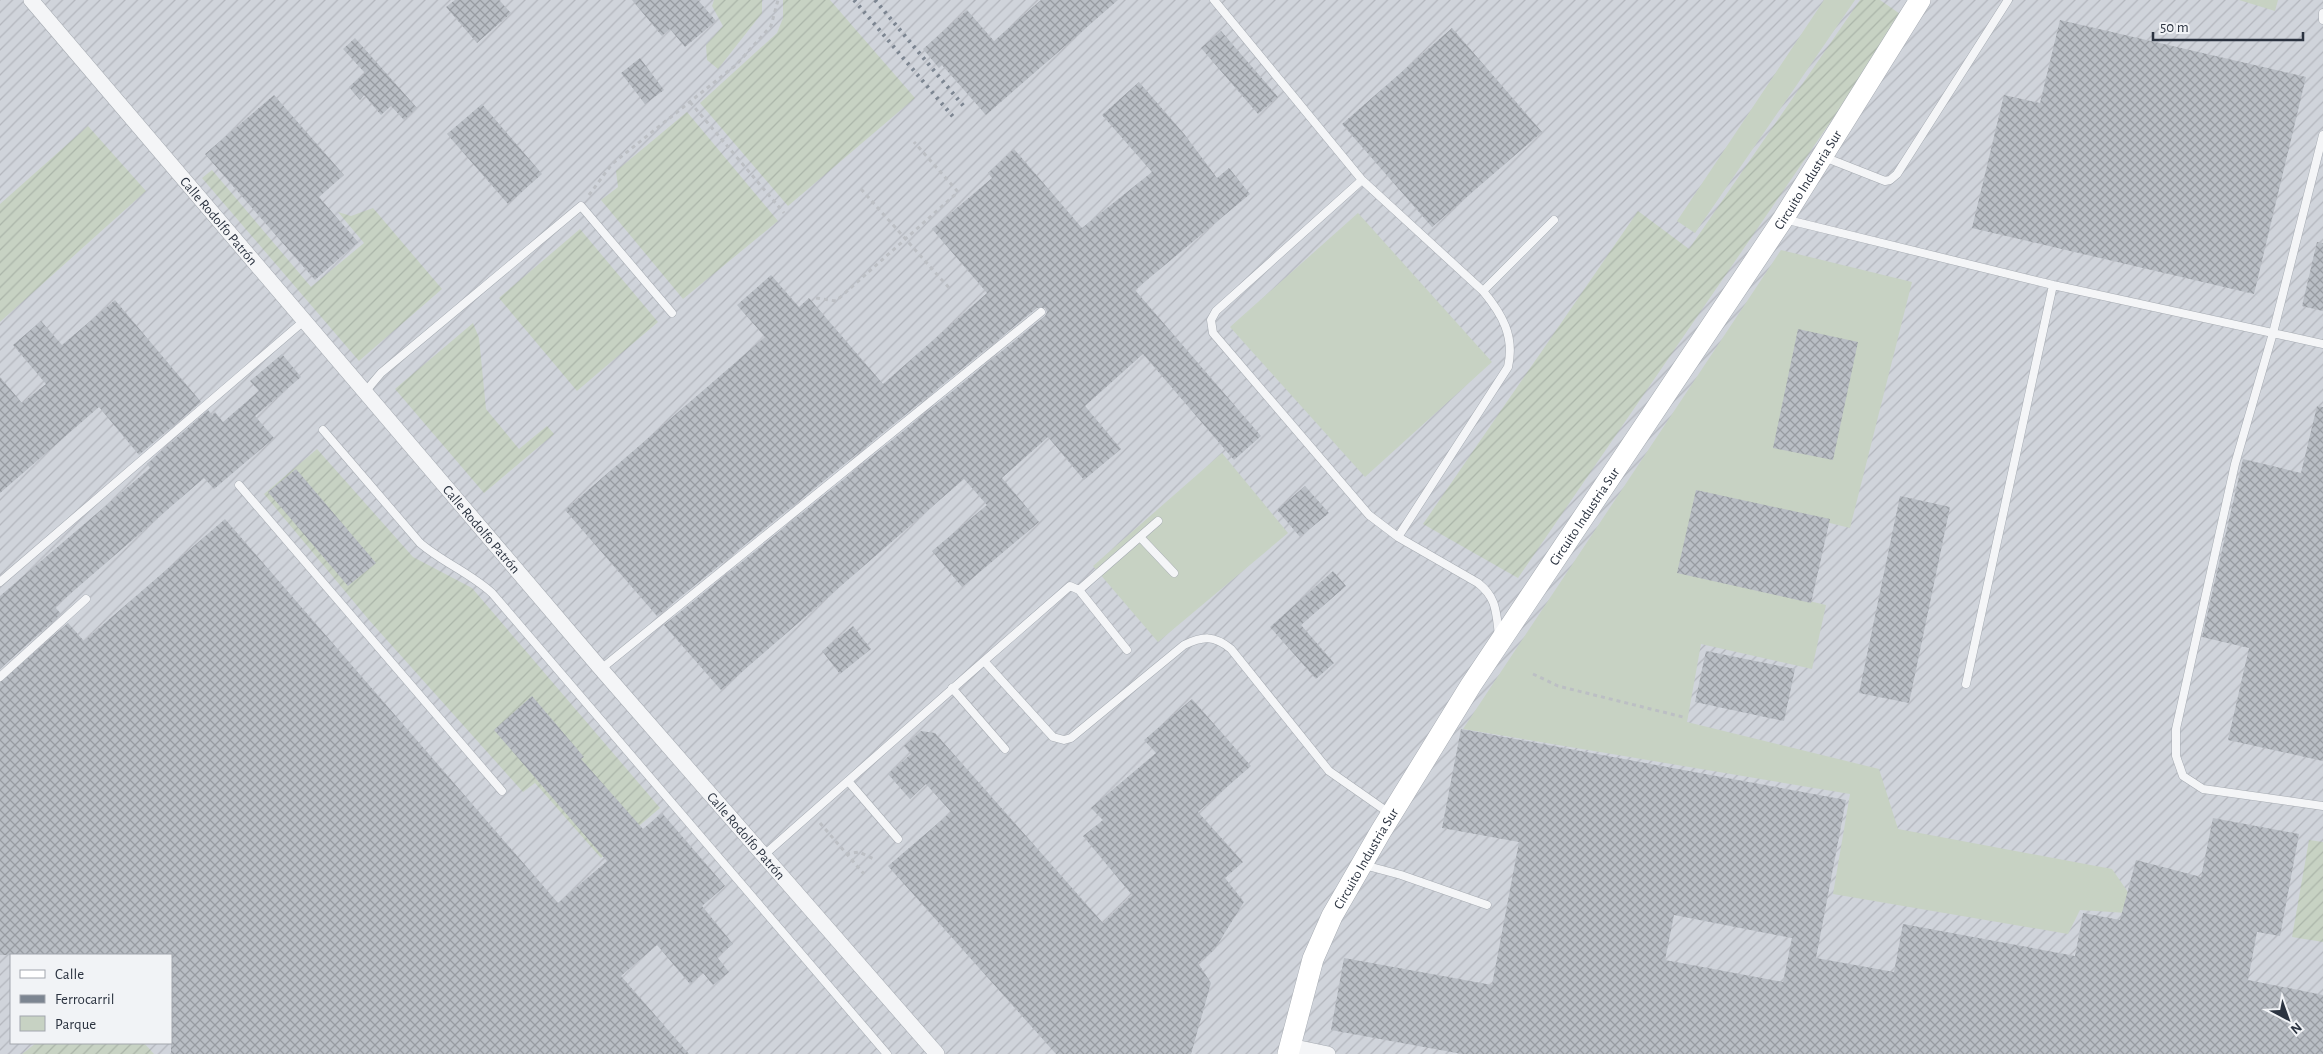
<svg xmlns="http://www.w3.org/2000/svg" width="2323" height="1054" font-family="'Alegreya Sans',sans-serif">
	<defs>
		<pattern id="industrial-furrows" width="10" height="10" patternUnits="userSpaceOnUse" patternTransform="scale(1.25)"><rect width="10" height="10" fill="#d0d4db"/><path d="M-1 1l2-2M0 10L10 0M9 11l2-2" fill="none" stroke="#b3b6bd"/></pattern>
		<pattern id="garden-furrows" width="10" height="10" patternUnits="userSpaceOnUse" patternTransform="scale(1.25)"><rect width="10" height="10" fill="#c7d2c3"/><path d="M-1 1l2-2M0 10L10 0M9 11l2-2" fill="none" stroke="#abb5a9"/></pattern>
		<pattern id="building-cross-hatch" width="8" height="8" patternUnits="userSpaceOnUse" patternTransform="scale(1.25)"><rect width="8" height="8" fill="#b9bec5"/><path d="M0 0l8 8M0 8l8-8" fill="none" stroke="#979ba1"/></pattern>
	</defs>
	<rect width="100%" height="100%" fill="#e1e5e9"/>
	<!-- industrial -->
	<path fill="url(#industrial-furrows)" fill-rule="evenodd" d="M0,0H2323V1054H0ZM11,955H171V1043H11Z"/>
	<!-- park -->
	<path fill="#c7d2c3" d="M1824,0H1855L1695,233L1677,221Z
		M2239,0H2278L2275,11Z
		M1358,213L1492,362L1365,477L1230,327Z
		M1781,250L1912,282L1850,528L1700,491L1680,571L1826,605L1812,669L1701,644L1687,722L1879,769L1898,829L2112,869L2143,914L2080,910L2068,934L1833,894L1850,794L1463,729Z
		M1222,453L1288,533L1158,642L1093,566Z"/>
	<!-- garden -->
	<path fill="url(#garden-furrows)" d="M714,0H762V13L718,69L707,60L706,45L723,26L712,6Z
		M783,0H830L915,98L788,206L700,103L777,33L783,18Z
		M1860,0H1880L1903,16L1518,578L1423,524L1638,211L1689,249Z
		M687,112L778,221L683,299L601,200L618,187L616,171Z
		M88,126L146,191L0,322V204Z
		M212,170L311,287L364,243L338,212L351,216L373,208L442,289L359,361L202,178Z
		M580,229L658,322L577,391L499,298Z
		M473,323L479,338L486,409L519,449L547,426L554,434L484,493L395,389Z
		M317,449L413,557L472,588L660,808L601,858L535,783L523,792L369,620L264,494Z
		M2309,840L2323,842V942L2292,937Z
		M36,1043H144L154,1054H22Z"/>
	<!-- building -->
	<path fill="url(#building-cross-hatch)" fill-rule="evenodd" d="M455,0H499L511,13L477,43L446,7Z
		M632,0H698L716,21L685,47L670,29L662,36Z
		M1041,0H1118L986,115L942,65L939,68L923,49L967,10L994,41Z
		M2060,20L2306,77L2254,294L1972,228L2004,95L2040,103Z
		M1452,28L1542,132L1432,227L1342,124Z
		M1221,31L1278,97L1258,114L1201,48Z
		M355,38L417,108L404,120L391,106L381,115L364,95L360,100L349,87L365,73L343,49Z
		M640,58L664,90L645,104L621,73Z
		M1139,82L1185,135L1217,178L1229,168L1250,194L1135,290L1261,436L1234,460L1143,354L1085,406L1121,449L1084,480L1048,437L1002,478L1039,522L962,587L932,551L987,505L964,479L721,690L664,625L1045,316L1047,312L1045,308H1037L657,616L565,510L765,337L737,305L771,275L799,307L809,298L883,384L987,293L932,229L992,178L988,173L1014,149L1082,228L1152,172L1102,115Z
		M274,95L344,175L319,197L358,242L315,280L205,154Z
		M482,104L542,174L508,204L447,134Z
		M2317,242L2323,243V311L2302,306Z
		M115,300L201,402L139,455L99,407L0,493V377L22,403L46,384L13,345L41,321L62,345Z
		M1798,329L1858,342L1833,460L1773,448Z
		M282,354L301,377L255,416L274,438L214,489L204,478L55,607L61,614L0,669V596L150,468L147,464L208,410L212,415L215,412L223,422L259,391L250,381Z
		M2317,406L2323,407V761L2228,740L2249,648L2202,637L2243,459L2301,473Z
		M296,469L376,563L348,586L268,492Z
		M1305,486L1329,513L1300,537L1277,510Z
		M1696,490L1830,519L1811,603L1677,573Z
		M1900,496L1950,507L1909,703L1859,693Z
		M225,519L558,903L607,861L494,730L532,696L584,757L581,759L643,829L662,813L725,886L702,906L733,944L717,957L729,972L713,985L703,973L690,984L657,945L621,976L689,1054H171V955H0V682L68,623L84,641Z
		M1333,571L1346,586L1301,625L1334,663L1316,679L1270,627Z
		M853,626L871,649L840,674L822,651Z
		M1706,651L1795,669L1784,721L1695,702Z
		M1192,699L1251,766L1198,812L1243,862L1225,878L1244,902L1214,950L1198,963L1211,983L1191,1054H1056L888,866L951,812L926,784L910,799L888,774L911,754L904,746L921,731L935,733L1103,923L1132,895L1083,836L1103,820L1091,808L1156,753L1144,740Z
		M1461,729L1846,800L1816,958L1894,972L1903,924L2075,956L2083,913L2120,920L2136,860L2201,877L2213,818L2299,834L2280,936L2257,932L2248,980L2323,995V1054H1462L1331,1030L1344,958L1492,985L1519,842L1442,828ZM1674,915L1792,938L1783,982L1665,960Z"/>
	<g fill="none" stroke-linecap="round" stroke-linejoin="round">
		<defs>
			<path id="service" d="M1214,0L1362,180
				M2323,13V20
				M2323,135L2273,333L2235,464L2176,729V756L2183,776L2203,789L2323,806
				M1824,157L1885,181L1890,180L1897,174L2008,0
				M1784,219L2053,285L2323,344
				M1483,291L1554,220
				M365,392L381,373L581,206L672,313
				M323,430L420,543C442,562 470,573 492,593L887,1054
				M239,485L502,791
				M1140,537L1174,573
				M1398,537L1508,367C1515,336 1502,314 1483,291L1362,180L1216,311L1211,320L1213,333L1369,515L1398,537L1478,583C1497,598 1496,612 1499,635
				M0,582L305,320
				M1079,590L1158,521
				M984,661L1070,586L1079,590L1127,650
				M601,669L1041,312
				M0,677L86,599
				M1966,684L2053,285
				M952,688L1005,749
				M848,781L898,839
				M764,855L984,661L1053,737L1064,740L1071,738L1184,645C1203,636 1214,635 1231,649L1329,771L1389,813
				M1364,865L1401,875L1487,905"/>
			<g id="minor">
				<path id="s1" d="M31,0L601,669L937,1054"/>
				<path d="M1290,1046L1328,1054"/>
			</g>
			<g id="secondary">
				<path id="s2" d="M1288,1054L1313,959L1332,916L1381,831L1471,685L1783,219L1920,0"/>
			</g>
		</defs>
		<!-- service casing -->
		<use href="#service" stroke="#a7acb3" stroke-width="9"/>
		<!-- minor casing -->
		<use href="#minor" stroke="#a7acb3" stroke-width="16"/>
		<!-- secondary casing -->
		<use href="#secondary" stroke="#a7acb3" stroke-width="22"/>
		<!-- path -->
		<path stroke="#bcbfc4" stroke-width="3" stroke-dasharray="4 4" stroke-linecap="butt" d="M690,102L784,213
			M861,189L950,289
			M589,195L612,164L736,65L771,26L778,0
			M816,298L836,301L958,192L914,142
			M1533,674L1558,686L1683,717
			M820,823L864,874
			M846,854L859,852L876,860"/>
		<!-- service -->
		<use href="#service" stroke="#f4f5f7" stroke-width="8"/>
		<!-- minor -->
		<use href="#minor" stroke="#f4f5f7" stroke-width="15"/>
		<!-- secondary -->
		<use href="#secondary" stroke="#fff" stroke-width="21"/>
		<!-- rail -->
		<path stroke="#7c8591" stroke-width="4" stroke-dasharray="2.5 5" stroke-linecap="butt" d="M854,0L955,119
			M875,0L966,109"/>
	</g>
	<g text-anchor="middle" stroke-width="4.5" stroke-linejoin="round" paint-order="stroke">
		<!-- street labels -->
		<g font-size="14" fill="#2b3340" stroke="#f1f3f6">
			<text dy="5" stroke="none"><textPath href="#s2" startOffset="1022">Circuito Industria Sur</textPath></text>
			<text dy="5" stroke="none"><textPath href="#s1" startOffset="290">Calle Rodolfo Patrón</textPath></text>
			<text dy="5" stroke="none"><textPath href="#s2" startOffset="618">Circuito Industria Sur</textPath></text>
			<text dy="5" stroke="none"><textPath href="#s1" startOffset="695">Calle Rodolfo Patrón</textPath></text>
			<text dy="5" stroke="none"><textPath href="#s1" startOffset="1100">Calle Rodolfo Patrón</textPath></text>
			<text dy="5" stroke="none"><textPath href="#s2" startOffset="212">Circuito Industria Sur</textPath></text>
		</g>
	</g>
	<!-- legend -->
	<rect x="10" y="954" width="162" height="90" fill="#f1f3f6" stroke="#a2a6ad"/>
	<rect x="20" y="970" width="25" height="8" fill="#ffffff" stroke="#a2a6ad"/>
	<text x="55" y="979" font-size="15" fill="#2b3340">Calle</text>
	<rect x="20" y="995" width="25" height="8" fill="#7c8591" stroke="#a2a6ad"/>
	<text x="55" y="1004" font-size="15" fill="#2b3340">Ferrocarril</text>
	<rect x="20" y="1016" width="25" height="15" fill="#c7d2c3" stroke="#a2a6ad"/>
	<text x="55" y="1029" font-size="15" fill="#2b3340">Parque</text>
	<!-- north arrow -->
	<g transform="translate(2288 1019) rotate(139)" stroke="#f1f3f6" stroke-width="4" paint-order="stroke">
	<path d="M0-4L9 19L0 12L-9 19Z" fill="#2b3340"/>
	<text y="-8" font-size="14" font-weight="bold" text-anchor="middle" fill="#2b3340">N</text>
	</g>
	<!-- scale -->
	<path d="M2153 32v8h150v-8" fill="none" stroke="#2b3340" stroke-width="2.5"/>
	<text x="2160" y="32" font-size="15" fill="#2b3340" stroke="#f1f3f6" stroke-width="4" paint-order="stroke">50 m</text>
</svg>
